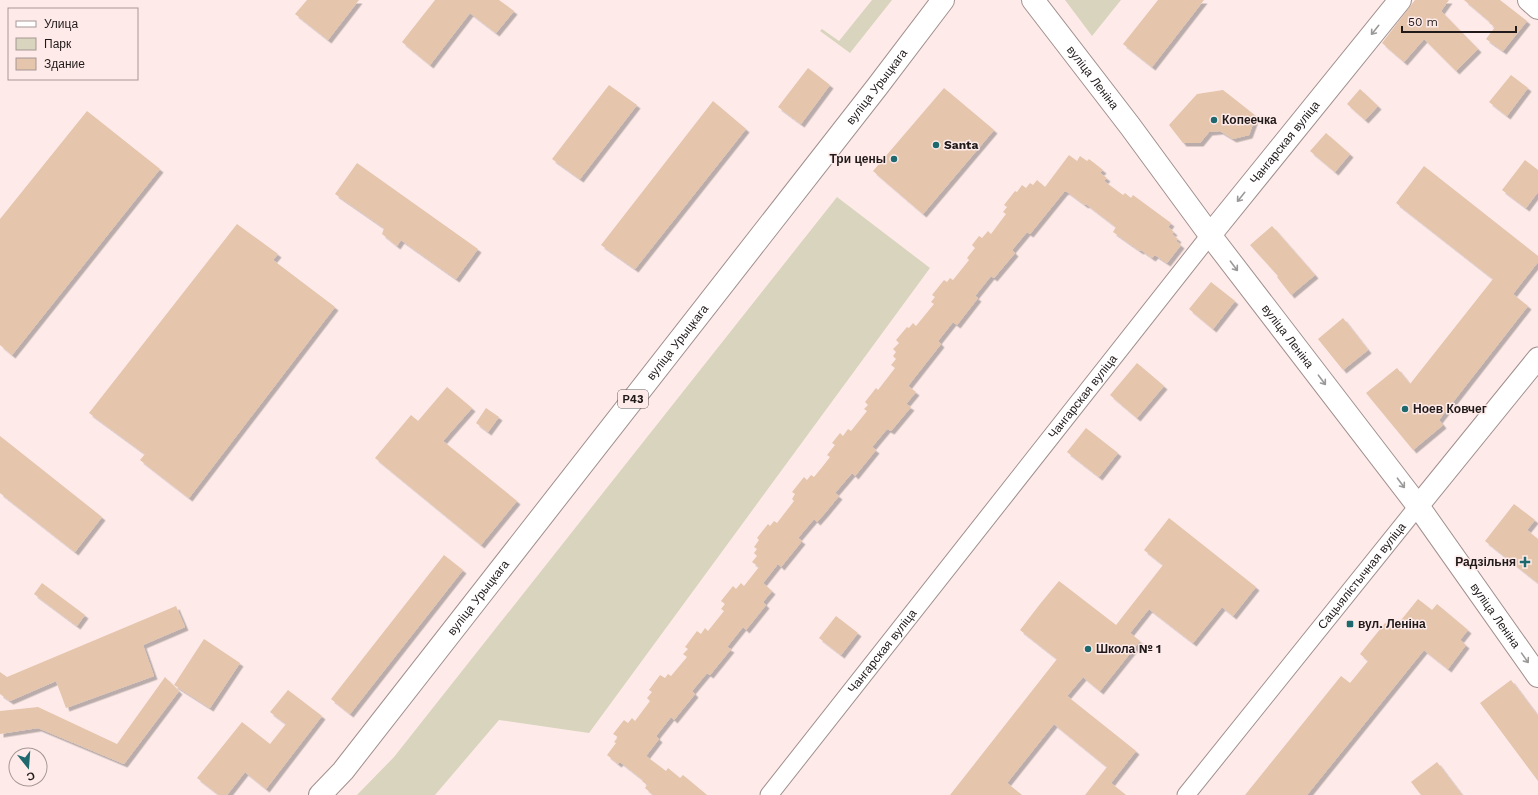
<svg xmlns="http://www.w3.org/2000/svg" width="1538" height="795" font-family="'Work Sans',sans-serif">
	<defs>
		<filter id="shadow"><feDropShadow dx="3.5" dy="3.5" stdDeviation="0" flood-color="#0004"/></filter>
	</defs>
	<rect width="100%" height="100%" fill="#feebe9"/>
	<!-- green -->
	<path fill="#d9d4bd" d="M872,0H892L850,53L820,31L822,29L839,41Z
		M1065,0H1121L1092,36Z
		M837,197L930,268L589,733L499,720L435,795H357L394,757Z"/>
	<!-- building -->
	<path fill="#e5c5ac" filter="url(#shadow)" d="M307,0H359L328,40L295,14Z
		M435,0H499L514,11L496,33L470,13L430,65L402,42Z
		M1158,0H1204L1152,67L1123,44Z
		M1415,0H1449L1441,11L1478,49L1456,71L1424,39L1404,62L1382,43Z
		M1464,0H1500L1527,21L1503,51L1486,39L1495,27L1489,23L1490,22Z
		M808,68L830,85L801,124L778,107Z
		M1511,75L1528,88L1507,116L1489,102Z
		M609,85L637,105L580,179L552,159Z
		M944,88L994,130L923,214L873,171Z
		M1360,89L1378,106L1365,120L1347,104Z
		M1223,90L1256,116L1249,135L1233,139L1220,131L1209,132L1200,143H1183L1169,125L1197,94Z
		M713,101L746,129L635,269L601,245Z
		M87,111L160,169L12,355L0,345V219Z
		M1326,133L1350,154L1335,172L1310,151Z
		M1069,155L1077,161L1080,156L1087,161L1089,159L1103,170L1100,173L1107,178L1104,181L1123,195L1125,193L1131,198L1133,195L1171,223L1168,227L1174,232L1172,234L1178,239L1176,241L1181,245L1167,263L1155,255L1152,258L1141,250L1140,251L1113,232L1116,227L1086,204L1085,205L1066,191L1064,192L1030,234L1027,232L1012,250L1015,253L994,278L991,276L975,296L978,298L957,325L953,322L938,341L941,344L908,386L916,392L906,404L911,407L891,431L887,429L872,447L876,450L855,476L852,473L835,493L839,496L825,513L817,522L814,519L798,538L802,541L781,567L778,564L763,583L772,591L763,602L766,605L746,630L743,627L727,647L731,649L710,675L707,673L692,691L695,694L674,720L671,717L656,736L659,739L646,756L666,771L668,768L680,778L683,775L707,795H653L645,788L647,785L642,781L643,780L620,762L618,764L607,755L616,743L614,742L618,737L613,734L624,720L628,723L632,718L635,721L650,701L647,698L652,692L649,690L660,675L665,678L668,674L671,676L687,657L683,654L688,649L685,647L697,631L701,634L705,628L708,631L724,611L721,609L725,604L721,601L733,586L736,589L741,583L744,586L759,567L752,562L757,556L754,553L757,549L754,547L759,540L757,538L768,524L770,526L774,521L777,523L794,501L792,499L795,494L792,492L804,477L807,480L811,475L814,477L823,466L830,457L827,455L835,445L832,443L840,433L843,436L848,429L851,431L867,411L864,409L868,405L865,402L876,388L878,390L895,368L891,365L896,359L893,356L896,352L893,349L899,343L896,340L907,327L909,328L913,323L916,326L934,304L931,302L935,297L932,295L944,280L947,282L950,278L953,280L969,260L967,258L975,248L972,245L979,236L982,238L988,231L991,234L1006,214L1003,212L1007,207L1004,205L1015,191L1017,192L1022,185L1026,188L1030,183L1033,185L1037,180L1045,187Z
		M1525,160L1538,170V192L1526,208L1502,190Z
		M357,163L478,249L456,279L401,240L397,246L382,234L384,228L335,194Z
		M1424,166L1538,256V262L1513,294L1528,306L1439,420L1443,425L1413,450L1366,393L1397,368L1410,384L1493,279L1396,203Z
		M237,224L278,254L273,260L335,307L189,498L140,460L145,454L89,413Z
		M1272,226L1315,275L1291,295L1277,277L1278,276L1250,245Z
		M1211,282L1235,301L1213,329L1189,309Z
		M1343,318L1368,350L1343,370L1318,339Z
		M1137,363L1164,386L1137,418L1110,395Z
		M447,387L472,408L443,441L517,501L481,545L375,458L411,415L418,421Z
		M486,408L499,417L488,432L476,423Z
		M1086,428L1118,453L1099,477L1067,452Z
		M0,436L102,517L75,552L0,493Z
		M1514,504L1535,520L1527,530L1538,539V583L1485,541Z
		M1169,518L1256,587L1233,616L1222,607L1193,643L1149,609L1130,633L1140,641L1100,691L1083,677L1067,696L1136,751L1111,783L1126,795H1085L1107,767L1054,724L1007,783L1022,795H950L1057,659L1020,630L1040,604L1059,581L1116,625L1163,565L1144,550Z
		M444,555L463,570L350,714L331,699Z
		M42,583L85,615L77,626L34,594Z
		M1418,599L1432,610L1437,604L1468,630L1460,640L1466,645L1448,669L1424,650L1307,795H1245L1341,676L1350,683L1368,661L1360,654L1385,623L1393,630Z
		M176,606L185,627L143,645L154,676L66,708L56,681L10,701L0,694V672L7,677Z
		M836,616L858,633L841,655L819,638Z
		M204,639L240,663L210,708L174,685Z
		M165,677L179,691L124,764L38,728L0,734V711L38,707L117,744Z
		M1511,680L1538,716V781L1480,703Z
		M288,690L322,716L266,789L245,772L227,795H219L197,778L242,722L270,744L286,724L270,712Z
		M1437,762L1462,795H1421L1411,782Z"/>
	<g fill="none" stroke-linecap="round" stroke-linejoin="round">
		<defs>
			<g id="minor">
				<path id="s1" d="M769,795L1210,235"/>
				<path id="s2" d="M1186,795L1418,506"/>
			</g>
			<path id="tertiary" d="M1418,506L1538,358"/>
			<g id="secondary">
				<path id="s3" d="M1033,0L1130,126L1210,235L1418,506L1538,676"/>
				<path d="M1529,0L1538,8"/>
				<path id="s4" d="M1210,235L1400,0"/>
			</g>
			<g id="primary">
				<path id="s5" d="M320,795L343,771L877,87L943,0"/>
			</g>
		</defs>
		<!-- minor casing -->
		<use href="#minor" stroke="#a1908e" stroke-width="19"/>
		<!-- tertiary casing -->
		<use href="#tertiary" stroke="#a1908e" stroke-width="23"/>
		<!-- secondary casing -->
		<use href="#secondary" stroke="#a1908e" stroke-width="24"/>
		<!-- primary casing -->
		<use href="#primary" stroke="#a1908e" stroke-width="24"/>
		<!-- minor -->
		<use href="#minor" stroke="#fff" stroke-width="17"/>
		<!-- tertiary -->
		<use href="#tertiary" stroke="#fff" stroke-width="21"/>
		<!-- secondary -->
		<use href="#secondary" stroke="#fff" stroke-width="22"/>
		<!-- primary -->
		<use href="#primary" stroke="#fff" stroke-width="22"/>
	</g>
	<!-- one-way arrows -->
	<defs><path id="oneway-shaft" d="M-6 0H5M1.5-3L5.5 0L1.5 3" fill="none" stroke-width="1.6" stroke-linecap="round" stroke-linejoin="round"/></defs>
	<g stroke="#9b9898">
		<use href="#oneway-shaft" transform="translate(1375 30) rotate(129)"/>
		<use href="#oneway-shaft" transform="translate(1241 197) rotate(129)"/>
		<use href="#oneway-shaft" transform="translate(1234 266) rotate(53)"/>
		<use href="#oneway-shaft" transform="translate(1322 380) rotate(53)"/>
		<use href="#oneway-shaft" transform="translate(1401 483) rotate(53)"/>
		<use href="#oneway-shaft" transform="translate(1525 658) rotate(55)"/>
	</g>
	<!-- markers -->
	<g fill="#1d696e" stroke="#feebe9" stroke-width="1.5">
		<circle cx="1214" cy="120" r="4"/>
		<circle cx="936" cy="145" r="4"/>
		<circle cx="894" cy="159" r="4"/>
		<circle cx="1405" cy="409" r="4"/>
		<path d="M1523 556h4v4h4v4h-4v4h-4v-4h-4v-4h4z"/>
		<rect x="1346" y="620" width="8" height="8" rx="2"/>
		<circle cx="1088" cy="649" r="4"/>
	</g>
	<g text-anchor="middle" stroke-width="3" stroke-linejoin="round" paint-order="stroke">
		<!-- shield labels -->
		<rect fill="#feebe9" stroke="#635958" stroke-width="1" x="618" y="390" width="30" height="18" rx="3"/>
		<g font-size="11" font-weight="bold" fill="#211a1a">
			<text x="633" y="403">Р43</text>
		</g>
		<!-- street labels -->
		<g font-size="12" fill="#211a1a" stroke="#feebe9">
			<text dy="4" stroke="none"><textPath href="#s3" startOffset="98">вуліца Леніна</textPath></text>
			<text dy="4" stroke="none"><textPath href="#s5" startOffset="901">вуліца Урыцкага</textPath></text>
			<text dy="4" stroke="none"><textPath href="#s4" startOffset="119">Чангарская вуліца</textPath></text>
			<text dy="4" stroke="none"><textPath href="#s3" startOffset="422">вуліца Леніна</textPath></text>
			<text dy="4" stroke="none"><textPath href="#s5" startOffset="577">вуліца Урыцкага</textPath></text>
			<text dy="4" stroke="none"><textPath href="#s1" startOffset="507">Чангарская вуліца</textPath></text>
			<text dy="4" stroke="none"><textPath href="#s2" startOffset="281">Сацыялістычная вуліца</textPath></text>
			<text dy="4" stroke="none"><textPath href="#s5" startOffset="253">вуліца Урыцкага</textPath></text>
			<text dy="4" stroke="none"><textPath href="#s3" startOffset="770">вуліца Леніна</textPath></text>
			<text dy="4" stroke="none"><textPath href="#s1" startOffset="183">Чангарская вуліца</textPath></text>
		</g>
		<!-- poi labels -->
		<g font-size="12" font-weight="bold" fill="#211a1a" stroke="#feebe9" text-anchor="start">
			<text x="1222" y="124">Копеечка</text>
			<text x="944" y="149">Santa</text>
			<text x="886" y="163" text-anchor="end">Три цены</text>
			<text x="1413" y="413">Ноев Ковчег</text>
			<text x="1516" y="566" text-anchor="end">Радзільня</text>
			<text x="1358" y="628">вул. Леніна</text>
			<text x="1096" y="653">Школа № 1</text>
		</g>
	</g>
	<!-- legend -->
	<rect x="8" y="8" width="130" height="72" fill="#feebe9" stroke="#a69796"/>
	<rect x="16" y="21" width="20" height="6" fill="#ffffff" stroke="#a69796"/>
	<text x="44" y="28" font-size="12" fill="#211a1a">Улица</text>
	<rect x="16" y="38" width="20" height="12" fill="#d9d4bd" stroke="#a69796"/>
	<text x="44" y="48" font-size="12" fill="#211a1a">Парк</text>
	<rect x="16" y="58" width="20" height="12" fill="#e5c5ac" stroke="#a69796"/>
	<text x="44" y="68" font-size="12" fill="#211a1a">Здание</text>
	<!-- north arrow -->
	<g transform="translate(28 767) rotate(163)"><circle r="19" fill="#feebe9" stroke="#a69796"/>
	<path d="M0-3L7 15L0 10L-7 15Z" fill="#1d696e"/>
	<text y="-6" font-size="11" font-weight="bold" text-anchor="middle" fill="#211a1a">С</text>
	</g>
	<!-- scale -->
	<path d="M1402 26v6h114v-6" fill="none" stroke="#211a1a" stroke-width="2"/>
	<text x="1408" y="26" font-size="12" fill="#211a1a" stroke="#feebe9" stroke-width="3" paint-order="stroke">50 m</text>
</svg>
